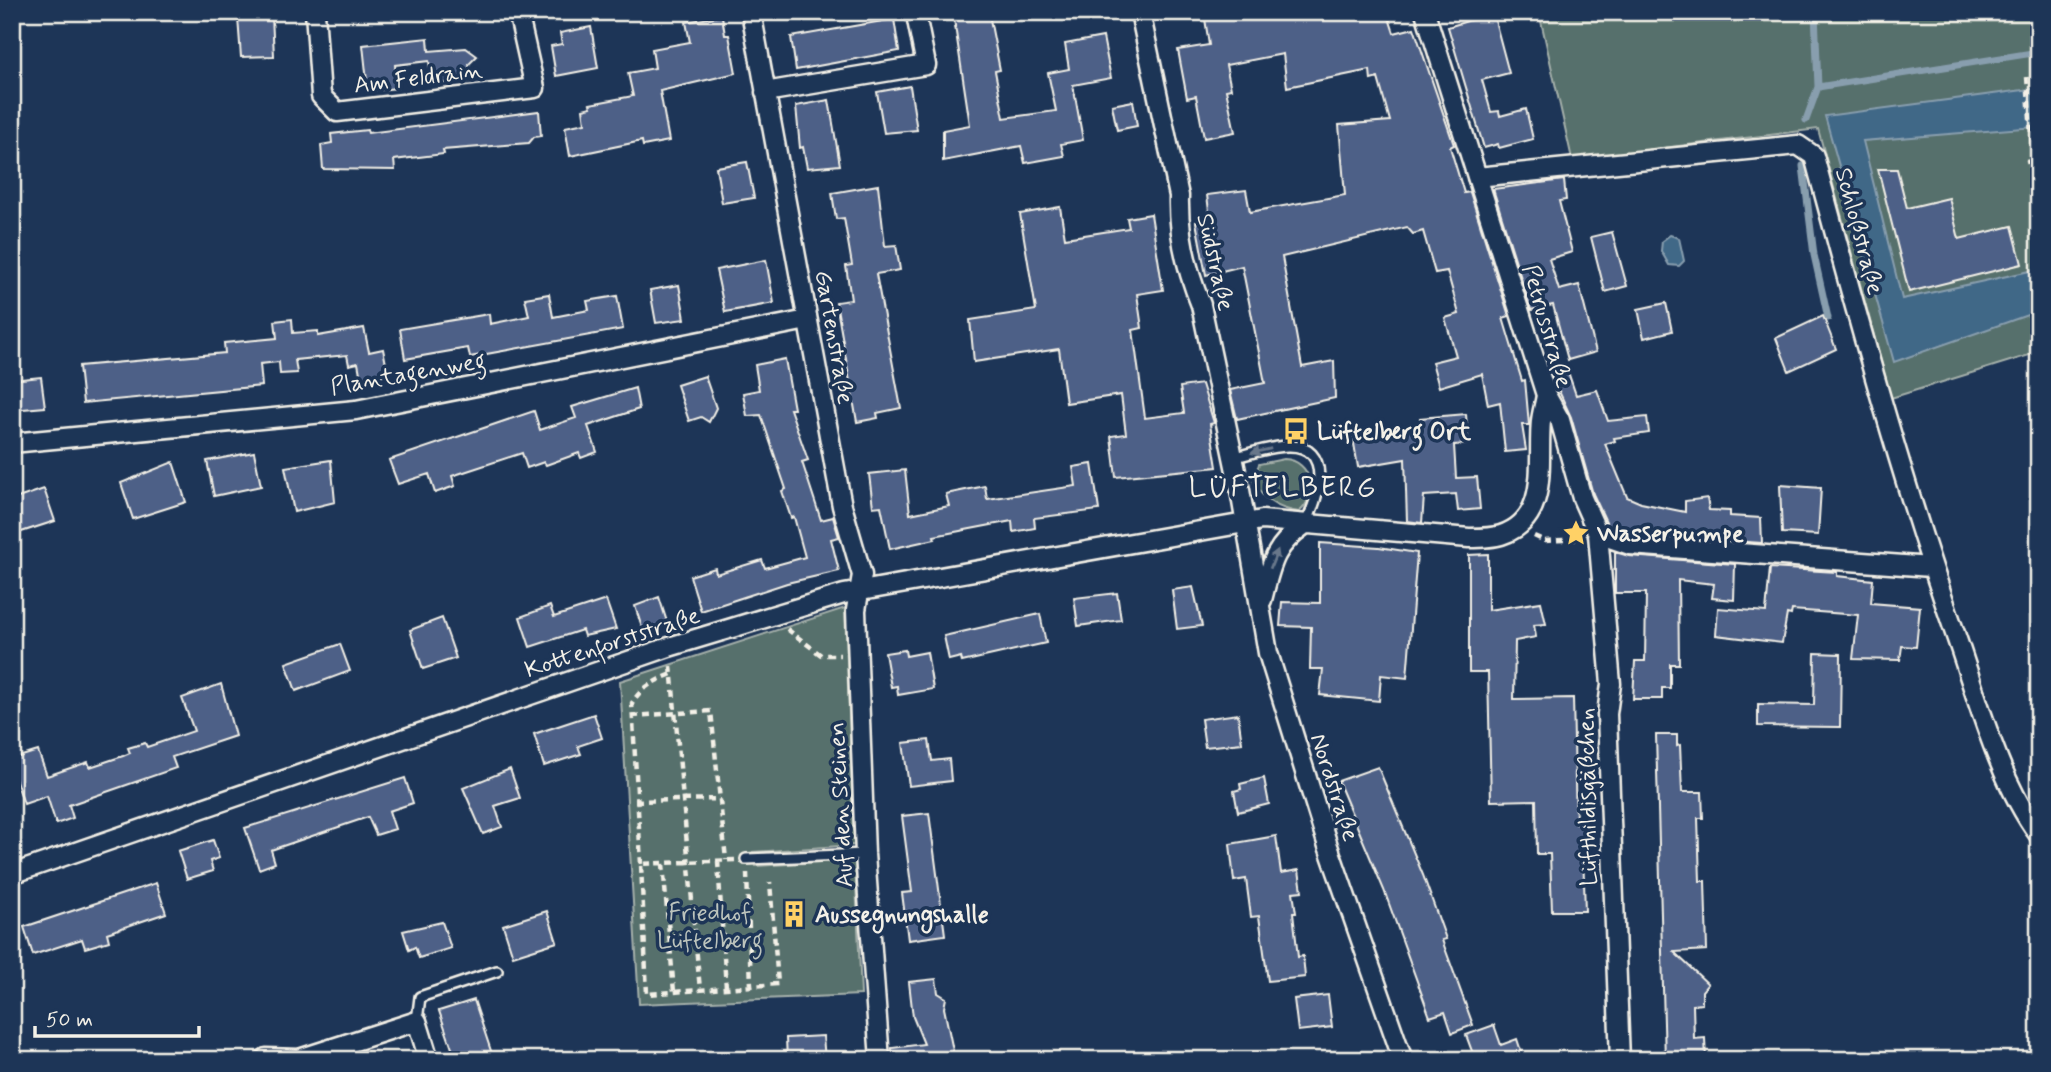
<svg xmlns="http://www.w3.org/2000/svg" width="2051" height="1072" font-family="Mynerve,sans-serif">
	<rect width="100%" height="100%" fill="#1d3557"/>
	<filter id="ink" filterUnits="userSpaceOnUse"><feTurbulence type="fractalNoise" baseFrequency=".0143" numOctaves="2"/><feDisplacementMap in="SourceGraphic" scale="14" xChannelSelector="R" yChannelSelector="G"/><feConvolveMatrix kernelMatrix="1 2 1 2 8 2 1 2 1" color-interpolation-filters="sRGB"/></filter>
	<g filter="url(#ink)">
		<!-- green -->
		<path fill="#566f6c" stroke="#a5b0aa" stroke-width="2" d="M1539,12H2039V352L1891,398L1818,129L1572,159Z
			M1284,459C1312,460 1319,496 1299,512C1278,509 1262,500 1253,480L1259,464Z
			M845,608L854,845L753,852L756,866L855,860L861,995L639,1004L620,681Z"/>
		<!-- water -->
		<path fill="#406787" stroke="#889eae" stroke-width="2" d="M2039,88V148L2035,127L1863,141L1902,299L2039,269V311L1894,362L1825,116Z
			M1670,235L1679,238L1684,261L1679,266L1669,265L1661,251L1662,241Z"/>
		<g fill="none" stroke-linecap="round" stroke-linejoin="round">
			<!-- stream -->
			<path stroke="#889eae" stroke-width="7" d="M1815,12L1818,87L2039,52
				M1806,120L1818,87
				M1803,166L1814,255L1828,318"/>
		</g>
		<!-- building -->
		<path fill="#4d6087" stroke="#f4f1e8" stroke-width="2" d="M1204,12H1225L1226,19L1254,12H1387L1394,33L1414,28L1454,145L1450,147L1464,193L1470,192L1509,316L1503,318L1522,381L1525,380L1529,425H1522L1526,450L1505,452L1500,402L1488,405L1482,374L1439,387L1432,362L1456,356L1445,318L1459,314L1447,271L1435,273L1423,231L1413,234L1407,227L1282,257L1302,367L1334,361L1335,398L1237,419L1230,390L1265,383L1242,266L1206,275L1196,222L1210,219L1207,195L1246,190L1250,212L1345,195L1339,125L1390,121L1378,78L1371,80L1370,70L1287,87L1283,54L1226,65L1231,89L1226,90L1235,132L1204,138L1196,96L1187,98L1178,50L1209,45Z
			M1493,13L1509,73L1482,80L1491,112L1499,111L1500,116L1526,109L1533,139L1499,148L1498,144L1484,148L1448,27Z
			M989,14L1000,70L995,71L1004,118L1056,111L1048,73L1069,69L1065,44L1103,37L1111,78L1073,85L1083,140L1061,144L1064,156L1025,163L1021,146L943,161V130L970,125L954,19Z
			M272,16L274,56L241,57L238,18Z
			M722,16L725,35H729L736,73L660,91L669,141L643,146L642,141L570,156L565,127L585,123L583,109L591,107L590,104L633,96L628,73L655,68L652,49L690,42L686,22Z
			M894,19L899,51L796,70L791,37Z
			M591,27L598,68L556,76L551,46L562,44L560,33Z
			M428,38L429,51L466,48L477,56L469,64L471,80L432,84L429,61L395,65L397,88L368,91L363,45Z
			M910,86L917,130L884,133L877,92Z
			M829,100L840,165L807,168L803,147L800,148L796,106Z
			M1133,101L1137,126L1117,130L1112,105Z
			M539,111L541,136L534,137L529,143L443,150L444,154L394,160L395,170L323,169L321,145L332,143L331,134L367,130L368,133Z
			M747,162L754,198L722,203L716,167Z
			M1878,169H1897L1907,208L1949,198L1959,239L2012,226L2022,264L1909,292Z
			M1564,180L1566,200L1559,201L1572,252L1549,259L1559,290L1579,285L1596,352L1568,360L1553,305L1531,310L1493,189Z
			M878,185L885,246L896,245L900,270L876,274L901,408L877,413L878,418L857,422L836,302L851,300L846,266L852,265L844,218L836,219L832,193Z
			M1060,207L1065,238L1129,228L1127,218L1151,214L1163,290L1137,294L1142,328L1133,330L1145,418L1184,413L1180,387L1202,384L1214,423L1210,424L1217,467L1116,477L1111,436L1126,434L1121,395L1066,403L1059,349L974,362L970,320L1036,310L1020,214Z
			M1612,232L1627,286L1605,292L1591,237Z
			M766,260L774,303L725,312L716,270Z
			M679,285L685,319L656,323L650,290Z
			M549,294L553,317L589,310L587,301L617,296L623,329L470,357L468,348L405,359L400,329L489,314L490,324L529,316L525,298Z
			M1666,303L1672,331L1644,338L1638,309Z
			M1823,316L1836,349L1789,371L1776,338Z
			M292,319L293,333L318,331V336L364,328L369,352L383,349L388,374L361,379L358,363L349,365L347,355L295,360L297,373L280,374L279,362L260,364L262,386L83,403L79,366L225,353L224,343L277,338L275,321Z
			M785,359L794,409H790L808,460L802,462L821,520L833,517L839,537L831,539L839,571L787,583L701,611L690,576L715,568L716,574L762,560L765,568L805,557L794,517L791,518L782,491L786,489L761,415L747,416L743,393L759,390L755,365Z
			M1567,369L1576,395L1597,390L1608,421L1647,417L1649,433L1614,438L1615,441L1605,444L1627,497L1641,503L1685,512V501L1707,498L1709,510L1730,511V516L1761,518L1762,543L1632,534L1608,526L1593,494L1571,417L1551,374Z
			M705,376L716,408L709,422L701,417L689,421L677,385Z
			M41,377L45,407L12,410V380Z
			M635,388L639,409L588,426L597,452L581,458L579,453L546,465L544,462L527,468L522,453L452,476L455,486L435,493L429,474L398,484L389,460L534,411L540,430L576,418L572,407Z
			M1466,414L1468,444L1454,445L1456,478L1477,477L1480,509L1458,511L1456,494L1424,496L1422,523L1407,521L1405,459L1358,467L1353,438L1420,425V418Z
			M254,452L261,486L214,496L207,461Z
			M331,460L335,502L294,512L285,467Z
			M173,462L186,502L133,519L121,483Z
			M1092,464L1099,510L1034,518L1035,528L1013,532L1012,521L934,536L935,539L890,549L881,506L873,507L869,474L905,470L910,514L949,506L946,494L985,486L987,499L1076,486L1073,467Z
			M1780,485L1821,488L1818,535L1782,533Z
			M44,489L55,521L12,535V500Z
			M1320,543L1379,547L1417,553L1407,678L1381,675L1379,701L1320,695L1323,669H1310L1311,627L1280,626L1282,602L1320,603Z
			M1615,552L1629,556L1735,564L1734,600L1712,598L1714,584L1678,580L1679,664H1670V688H1662V699H1633L1635,661H1645L1646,593H1615Z
			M1488,554V610L1541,602L1546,624L1534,625L1536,637L1515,641L1514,699L1573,698L1576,824H1582L1585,911H1552L1550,854H1537L1536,800L1491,801L1488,672H1469V555Z
			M1770,568L1837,572V576L1873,580L1871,603L1920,607L1916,647L1902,646L1900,660L1853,659L1858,615L1792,610L1791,615L1787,614L1782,643L1716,635L1718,608L1766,612Z
			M1193,587L1202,626L1177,629L1172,590Z
			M1117,593L1121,620L1078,626L1074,598Z
			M659,597L667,622L643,631L635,606Z
			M606,600L616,629L584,636L582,630L530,647L520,617L550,606L554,617Z
			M1040,614L1046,643L962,662L961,657L949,660L944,636Z
			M442,618L456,658L423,669L410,630Z
			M340,644L350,671L296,691L286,663Z
			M905,650L906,656L927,652L933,689L898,695L897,686L891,687L885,653Z
			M1815,653L1841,654L1840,727L1758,726V704L1814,705Z
			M221,684L235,736L172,757L176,768L69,805L73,818L56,824L47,796L24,804L12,769V759L38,751L47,776L88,762L90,767L123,756L130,753L128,748L145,743L147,747L194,731L182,698Z
			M594,714L602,738L578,746L581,754L544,766L534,734Z
			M1238,714L1242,743L1205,747L1201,719Z
			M1656,735H1677V746L1680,745L1682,792H1702L1703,818H1698L1700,881H1705L1707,950L1674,952L1708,984L1702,991V1004L1693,1005L1694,1039L1705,1038L1706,1060H1665Z
			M929,740L932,761L949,759L951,781L909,786L903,743Z
			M1378,767L1423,875L1446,939L1442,940L1473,1025L1452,1033L1445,1012L1430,1017L1384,890L1338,781Z
			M510,769L520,798L495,806L502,827L483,834L463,788Z
			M405,778L413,803L389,811L395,829L376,835L368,817L271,850L275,863L259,869L245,828Z
			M1264,778L1269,804L1238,812L1234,791L1241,789L1240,784Z
			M929,813L945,935L908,940L902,893L912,892L902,816Z
			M1276,836L1281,873L1299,870L1302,891L1293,892L1296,913H1293L1298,957L1303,956L1305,977L1268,981L1259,916L1251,917L1246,879L1234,881L1230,844Z
			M213,840L219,858L210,861L213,871L187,879L178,851Z
			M156,883L166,913L107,933L109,941L85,948L82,939L33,955L24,927Z
			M547,911L557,942L513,956L503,925Z
			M442,922L451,948L419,958L415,947L409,950L403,931Z
			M936,979L938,993L946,998L944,1008L955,1060H893L892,1048L924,1044L913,1017L909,982Z
			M1328,995L1332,1027L1298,1031L1294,999Z
			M474,1000L494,1060H456L439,1011Z
			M1494,1025L1501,1045L1517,1039L1524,1060H1466L1473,1054L1466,1035Z
			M823,1036L825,1060H787L786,1038Z"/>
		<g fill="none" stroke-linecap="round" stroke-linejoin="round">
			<defs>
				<path id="service" d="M1233,458C1250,453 1269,447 1287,446C1334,444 1319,500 1305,524
					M746,859L865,854
					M417,1021L420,997L497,971"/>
				<path id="minor" d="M315,12L321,96L337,112L535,88L518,12
					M751,12L842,506L862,575L856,610L865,854L880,1060
					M1140,12L1179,196C1178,232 1187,271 1201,305L1240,490L1268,653L1328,846L1403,1060
					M765,92L926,65L917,20
					M1477,177L1798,145L1814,156C1858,321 1903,484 1959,645C1980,707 2000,782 2039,835
					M1546,395L1560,420L1582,498L1598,534L1611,684L1607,714L1620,1060
					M12,443L356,410L807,320
					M1598,534L1630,545L1931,567
					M1262,600C1271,565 1273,547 1304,525
					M12,874L669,647L844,594L1262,520L1469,538C1479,538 1492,538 1501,535C1551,519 1537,460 1541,421C1542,412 1545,403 1546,395L1425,12
					M266,1058L299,1059L417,1021L429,1060"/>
			</defs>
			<!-- service casing -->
			<use href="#service" stroke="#f4f1e8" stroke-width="14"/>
			<!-- minor casing -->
			<use href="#minor" stroke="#f4f1e8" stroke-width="23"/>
			<!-- path -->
			<path stroke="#f4f1e8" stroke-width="4.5" stroke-dasharray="7 5" stroke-linecap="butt" d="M2027,77L2033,161
				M2026,162L2039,160
				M1534,536L1545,541L1581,539
				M787,629L821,655H840
				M671,666L700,990
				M632,716L711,711L726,860
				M635,801L720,799
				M735,860L641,864L647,994L778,984L770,882
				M718,861L726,988
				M641,864L632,703C642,687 654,681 672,674
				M663,864L674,992
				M747,873L751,986"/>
			<!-- service -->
			<use href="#service" stroke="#1d3557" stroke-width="9"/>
			<!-- minor -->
			<use href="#minor" stroke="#1d3557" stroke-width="18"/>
		</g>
		<!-- one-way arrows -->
		<defs><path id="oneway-solid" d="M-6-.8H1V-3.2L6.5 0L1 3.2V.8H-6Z" transform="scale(1.75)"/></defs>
		<g fill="#68778a">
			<use href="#oneway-solid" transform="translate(1261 451) rotate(167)"/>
			<use href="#oneway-solid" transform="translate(1274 559) rotate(-68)"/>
		</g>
	</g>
	<!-- icons -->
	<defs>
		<symbol id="bus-bare" viewBox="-9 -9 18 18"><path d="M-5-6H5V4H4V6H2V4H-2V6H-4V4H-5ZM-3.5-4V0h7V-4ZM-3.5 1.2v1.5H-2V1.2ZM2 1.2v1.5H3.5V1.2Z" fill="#ffd166" stroke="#1d3557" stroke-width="2.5" paint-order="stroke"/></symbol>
		<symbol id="sight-bare" viewBox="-9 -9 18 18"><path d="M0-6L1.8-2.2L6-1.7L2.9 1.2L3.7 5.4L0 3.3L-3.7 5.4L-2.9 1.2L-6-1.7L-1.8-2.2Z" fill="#ffd166" stroke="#1d3557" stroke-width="2.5" paint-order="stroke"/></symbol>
		<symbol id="building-bare" viewBox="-9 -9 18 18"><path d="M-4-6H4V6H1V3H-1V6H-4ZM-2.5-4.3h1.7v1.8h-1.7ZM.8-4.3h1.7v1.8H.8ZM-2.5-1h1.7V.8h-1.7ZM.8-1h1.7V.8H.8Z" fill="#ffd166" stroke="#1d3557" stroke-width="2.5" paint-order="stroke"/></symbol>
	</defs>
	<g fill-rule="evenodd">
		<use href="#bus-bare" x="1277" y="412" width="38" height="38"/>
		<use href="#sight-bare" x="1557" y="514" width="38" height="38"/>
		<use href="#building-bare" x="775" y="895" width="38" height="38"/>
	</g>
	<g text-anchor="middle" stroke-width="7" stroke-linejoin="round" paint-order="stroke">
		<!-- street labels -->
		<g font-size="24" fill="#f4f1e8" stroke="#1d3557">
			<text transform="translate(418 77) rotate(-7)" y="8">Am Feldrain</text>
			<text transform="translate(1860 231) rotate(75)" y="8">Schloßstraße</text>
			<text transform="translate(1216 262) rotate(77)" y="8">Südstraße</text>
			<text transform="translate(1548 326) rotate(74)" y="8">Petrusstraße</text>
			<text transform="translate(835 337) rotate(80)" y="8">Gartenstraße</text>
			<text transform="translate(408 373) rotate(-10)" y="8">Plantagenweg</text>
			<text transform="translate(612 642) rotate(-18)" y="8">Kottenforststraße</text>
			<text transform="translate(1335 787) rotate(72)" y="8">Nordstraße</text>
			<text transform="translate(1587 797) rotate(-91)" y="8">Lüfthildisgäßchen</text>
			<text transform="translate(840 805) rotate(-93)" y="8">Auf den Steinen</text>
		</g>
		<!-- poi labels -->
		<g font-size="24" font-weight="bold" fill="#f4f1e8" stroke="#1d3557" text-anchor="start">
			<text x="1317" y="439">Lüftelberg Ort</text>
			<text x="1597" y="541">Wasserpumpe</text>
			<text x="815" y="922">Aussegnungshalle</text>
		</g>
		<!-- park labels -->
		<g font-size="24" fill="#bdc4bd" stroke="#1d3557">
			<text x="710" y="920">Friedhof<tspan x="710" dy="28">Lüftelberg</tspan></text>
		</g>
		<!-- quarter labels -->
		<g font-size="28" letter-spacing="2" fill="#f4f1e8" stroke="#1d3557">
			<text x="1283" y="496">LÜFTELBERG</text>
		</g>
	</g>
	<!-- margin -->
	<rect width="2051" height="1072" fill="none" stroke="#1d3557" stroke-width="42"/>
	<rect x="21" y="21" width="2009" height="1030" fill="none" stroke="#f4f1e8" stroke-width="2.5" filter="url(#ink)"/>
	<!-- scale -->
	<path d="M35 1026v10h164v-10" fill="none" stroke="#f4f1e8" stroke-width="3.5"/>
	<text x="46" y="1026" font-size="21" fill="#f4f1e8" stroke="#1d3557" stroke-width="5" paint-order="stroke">50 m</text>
</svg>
